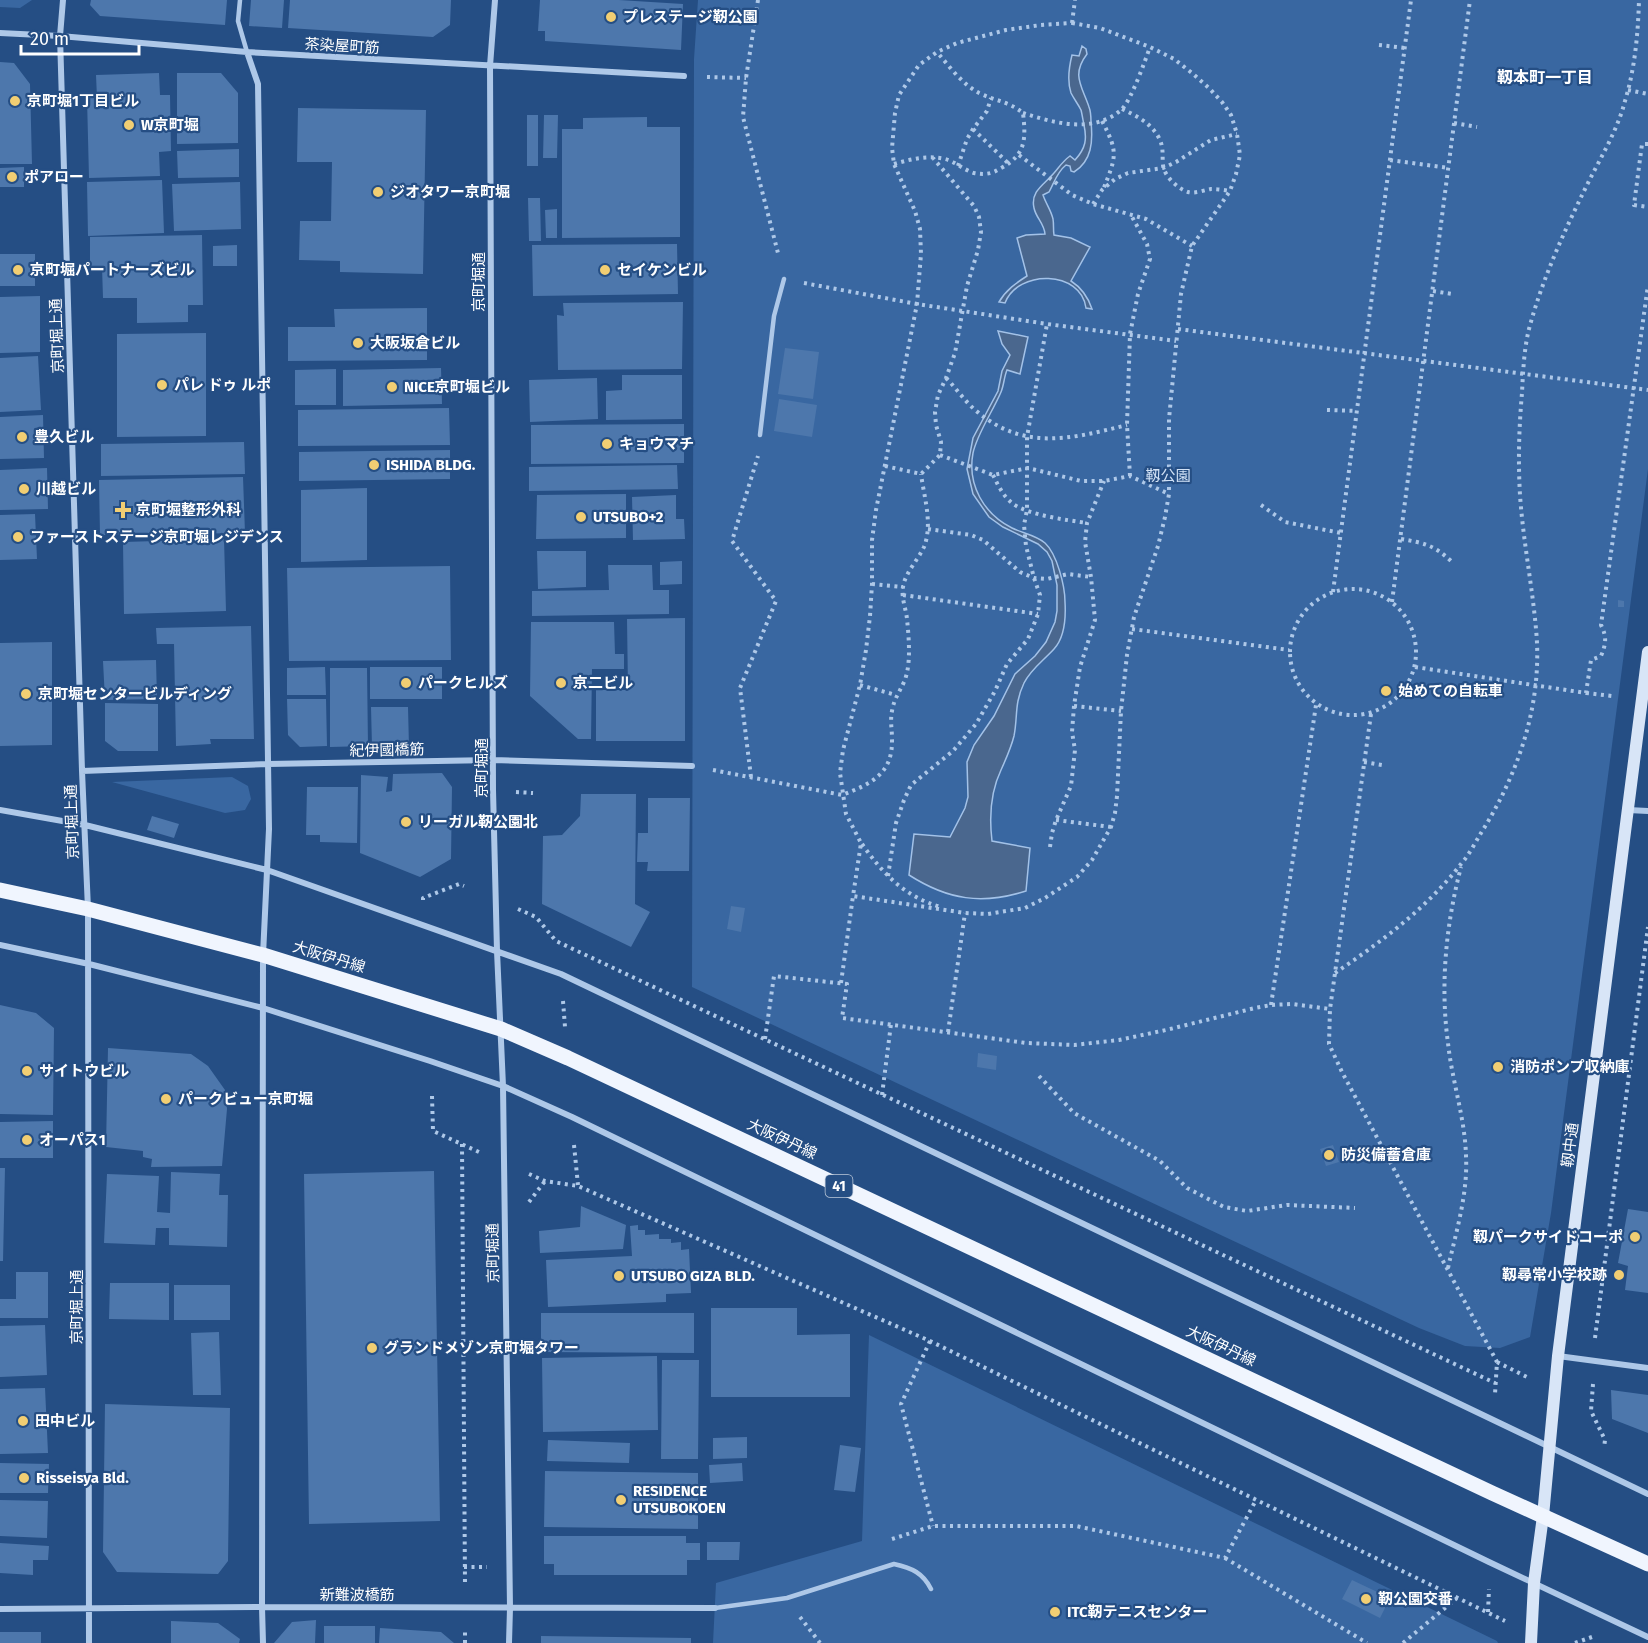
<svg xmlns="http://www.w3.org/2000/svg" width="1648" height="1643" font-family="'Fira Sans','Noto Sans JP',sans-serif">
	<rect width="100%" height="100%" fill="#254e84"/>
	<!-- green -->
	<path fill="#3967a1" d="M0,0H32L20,8L0,7Z
		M698,0H1648V469L1551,1213L1530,1337L1500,1348L1465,1346L1419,1328L692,987L694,59Z
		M232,777L248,786L251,799L245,810L225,813L112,782Z
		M869,1335L1497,1641L1498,1643H713L716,1583L862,1541Z"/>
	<!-- water -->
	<path fill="#4a678e" stroke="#a3c2e8" stroke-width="1.5" d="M1082,46L1086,49L1087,54C1071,75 1082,86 1089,107C1091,112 1091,117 1091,122C1093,141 1092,161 1074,172L1071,171L1070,166L1066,165C1057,172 1054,183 1049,192L1043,195C1046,204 1051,210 1053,219C1054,225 1053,229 1054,235L1071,238L1090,247L1071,281C1082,288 1088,297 1092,309L1086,308C1081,270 1018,269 1005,303L999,302C1006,290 1016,283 1027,276L1017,238L1026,235L1045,234C1044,223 1036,218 1034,208C1030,191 1045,184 1054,173C1060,166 1063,161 1070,156L1075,160C1086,148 1087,139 1084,125C1083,120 1082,114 1081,110C1078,104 1074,99 1071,93C1067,81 1069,67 1072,55L1079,56Z
		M998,331L1028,337L1020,374L1007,370C1004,377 1004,385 1001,392C993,411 977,434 973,453C967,485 984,514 1012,528C1022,533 1036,535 1045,543C1057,554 1065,586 1065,602C1066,619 1065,637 1054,649C1043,661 1031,669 1024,683C1014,704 1018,716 1014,736C1011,748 1006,759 1001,770C990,793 989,816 992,841L1030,848L1026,891C982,905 948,900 909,875L914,834L950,837L965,808L968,797L967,762L974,745L994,716L1015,674L1035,656L1046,642L1055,622L1057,611V585L1052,561L1047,552L1038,544L1003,527L989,517L973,494L967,469L973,438L998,391L1002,371L1010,355L1002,344Z"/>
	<!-- building -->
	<path fill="#4d77ac" d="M91,0H227L225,25L100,16L90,5Z
		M251,0H284L282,28L249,26Z
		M290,0H451L450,25L433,37L288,28Z
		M540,0H619L683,4L681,50L545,41V31H538Z
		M0,62L14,63L30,84L32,164H0Z
		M159,73L160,95H170L171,151L159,152L160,176L89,178L87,98H97L96,75Z
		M177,73H221L238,93V143L177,144Z
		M298,108L426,110L423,274L340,272V261L299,260L300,221H331L332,162H297Z
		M527,115H538V166H527Z
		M544,115H558L557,158H543Z
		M647,117V127H680V237L562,238V129H583V118Z
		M239,149V177L178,178L177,151Z
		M24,167V187H0V168Z
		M162,180L164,233L88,236L87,182Z
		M240,182L241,229L174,231L172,184Z
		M528,198H540L541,241H529Z
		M557,209V238H546L545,210Z
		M202,235L203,305H188V322L137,323V298H103L102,267L90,268V237Z
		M677,244L678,294L533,296L532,245Z
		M237,245V266H213V246Z
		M0,254H35V286H0Z
		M40,296V352L0,353V297Z
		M683,302L682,369L558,370L557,315L564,316L563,303Z
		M427,308V360L288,361V327H335L334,309Z
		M206,333V436L117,437V334Z
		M785,348L819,352L813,399L778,394Z
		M38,356L41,410L0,412V358Z
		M441,368L442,404L343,406V370Z
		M336,369V405H295V370Z
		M622,375H682V419L606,420V391L622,390Z
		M597,378L598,419L530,422L529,380Z
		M779,399L817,405L812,437L774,431Z
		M449,408L450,445L298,446V410Z
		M43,415L44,458L0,459V417Z
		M684,424V463L531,464V425Z
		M244,442L245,474L101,476V444Z
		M450,450V479L299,481V452Z
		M677,465L678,489L529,491V467Z
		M47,468L48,509L0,510V470Z
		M243,477L245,533L100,535L99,480Z
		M367,488V560L301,562V490Z
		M626,494V538L536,539L537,495Z
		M676,495V519H684L685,539L633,540L632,497Z
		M35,514L37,559L0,560V515Z
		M224,539L226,611L124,614L123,542Z
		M537,551H586V587L538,589Z
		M682,561V584L660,585V562Z
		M608,565H652L653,590H669V614L532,616V591L609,590Z
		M450,566L451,660L289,661L287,568Z
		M1618,600L1624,601V607H1618Z
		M685,618V741H596V690H628L627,619Z
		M531,622H614L615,654H624V669H592L591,739H578L530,696Z
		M251,626L254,739H210L211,744L176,746L174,644H157L156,628Z
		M52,642V745L0,746V643Z
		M156,660L157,699L105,700L103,661Z
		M325,667L326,695H287V668Z
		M370,667H442V699H370Z
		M330,668H367L368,746L330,747Z
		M287,699H326L327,746L300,747L288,735Z
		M105,703L158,704V751H118L105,741Z
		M371,707H408L409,747H372Z
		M442,773L452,787L451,859L420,877L360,853L361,775L388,777L386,792L392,791L393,774Z
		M307,787H358L357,843L320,842V835H306Z
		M581,794H636L635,904L650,912L631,947L542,904L543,836L562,835L580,816Z
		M648,798H690L689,871H647L648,862H637L638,833H648Z
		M152,816L179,824L174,838L147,830Z
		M731,906L745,908L741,932L727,929Z
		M0,1005L36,1013L54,1028L53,1115L0,1114Z
		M108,1048L191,1054L208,1066L225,1090L227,1109L222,1166L151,1167L152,1159L143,1157V1151L106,1147Z
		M978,1053L997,1056L996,1070L977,1067Z
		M1498,1060L1505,1070L1498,1075L1492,1064Z
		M53,1121V1158H0V1122Z
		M1333,1145L1339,1162L1326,1166L1320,1149Z
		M0,1168H5L3,1261H0Z
		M434,1171L440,1521L309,1524L304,1174Z
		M171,1172L220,1174L219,1195H228L227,1247L169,1245V1228H156L155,1245L104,1243L107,1174L159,1176L157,1212L170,1213Z
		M581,1206L626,1225L623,1249L540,1253L539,1231L580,1227Z
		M1628,1209L1648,1212V1293L1625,1290L1628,1266L1618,1263Z
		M638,1225V1230H645V1235L659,1234V1239H671V1243L681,1242V1250L689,1249L691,1293L666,1294V1302L548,1307L546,1260L632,1256L630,1226Z
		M16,1272H48V1318H0V1299H16Z
		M110,1283H169V1320L109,1319Z
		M174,1285H230V1320H174Z
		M711,1308H797V1335L850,1334V1397H711Z
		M541,1313H694V1353L541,1352Z
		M45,1325L47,1375L0,1377V1326Z
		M219,1332L221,1395H193L191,1333Z
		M657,1356L658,1430L543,1432L542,1358Z
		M662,1360H699L698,1459H661Z
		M45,1388L48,1453L0,1454V1389Z
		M1611,1390L1648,1395V1433L1612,1419Z
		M105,1404L230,1408L228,1561L218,1574L117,1572L103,1552Z
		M747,1437V1458L713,1459V1438Z
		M548,1440L630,1443L629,1463L547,1461Z
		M840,1445L861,1448L855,1492L834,1490Z
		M0,1463L49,1464L48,1493H0Z
		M742,1463L743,1481L710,1483L709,1465Z
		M545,1471L698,1473V1529L544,1527Z
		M0,1500L48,1501L47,1538L0,1536Z
		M544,1536H686V1543H700V1560H687V1575H554V1564H544Z
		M707,1542H740L739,1560H707Z
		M0,1543L49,1546L48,1560H33V1575L0,1573Z
		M1352,1580L1390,1598L1380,1618L1342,1599Z
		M316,1620L315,1643H274L292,1622Z
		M171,1621L218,1623L240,1639L239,1643H171Z
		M324,1626H375V1643H324Z
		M380,1628L441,1632L454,1643H379Z
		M0,1632H41V1643H0Z
		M541,1636L691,1638V1643H541Z"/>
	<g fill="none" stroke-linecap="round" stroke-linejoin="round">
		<!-- path -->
		<path stroke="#aec8e8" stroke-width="4" stroke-dasharray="3 4.5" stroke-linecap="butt" d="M758,0L746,78L743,117L779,257
			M1072,23L1100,28L1150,47L1174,59L1192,73L1209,88L1222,102L1231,115L1237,134L1240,155L1236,174L1230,191L1192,246L1181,294L1169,419V494L1165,517L1158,546L1134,617L1127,655L1121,711L1117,796L1115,813L1111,827L1092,860L1077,877L1045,898L1025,908L988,914L965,913L853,896L861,843L846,814L840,773L843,750L860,685L866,650L870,616L872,584V540L876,510L917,304L921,254L920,229L915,211L894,164L892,148L895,113L899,95L919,65L937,52L957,43L1006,30L1041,25Z
			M1072,23L1075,0
			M1379,45L1405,48
			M707,77L746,78
			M1628,90L1648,94
			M1122,109C1137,116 1151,123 1159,138C1164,148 1162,155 1163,165C1164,176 1178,189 1188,192C1195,194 1204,190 1211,189C1217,189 1224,190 1230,191
			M1023,113C1054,123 1093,134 1121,110C1131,101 1145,61 1150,47
			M1102,121C1119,153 1116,157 1103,190
			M1454,123L1477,127
			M973,129L1009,164
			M1648,144H1642L1634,205L1648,207
			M1019,155L1072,195L1093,204L1146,219L1192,246
			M1390,160L1449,168
			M894,164C911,159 928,155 945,159C954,161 964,170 974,173C985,175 992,174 1001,168C1026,155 1026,139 1023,113C1008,101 995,101 979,93C962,84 949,66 937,52
			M958,166L967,139L973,129L987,111L991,98
			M1093,204L1102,190L1115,179L1128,173L1163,168L1176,162L1211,140L1237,134
			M804,283L917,304L1047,324L1176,341
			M1433,291L1452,294
			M1178,329L1648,390
			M946,378C956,388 964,400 974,409C1023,452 1070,439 1127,425
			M1327,410L1357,411
			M940,455L993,475L1028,468L1081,481H1104L1130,476L1169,494
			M885,466L921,474L940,455L941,442L936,425L935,412L938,395L946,378L955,353L967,286L978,250L981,232L979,217L974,206L933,158
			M993,475C998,485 1003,496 1012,503C1027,515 1067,520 1087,523
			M1130,476L1127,425L1130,334L1138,294L1150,259L1147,244L1131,215
			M1261,505L1285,522L1341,533
			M928,529L971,535L983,540L1020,572L1034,578L1047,579L1068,574L1091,577
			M1401,539C1424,543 1434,545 1451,561
			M872,584L903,587
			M1290 652a63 63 0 1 1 126 0a63 63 0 1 1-126 0Z
			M1333,592L1411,0
			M903,595L1038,614
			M1392,602L1470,0
			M1132,629L1289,650
			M1415,667L1586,693L1591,660L1601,656C1606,644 1607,637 1601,625L1648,285
			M860,685L896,695
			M1586,693L1612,696
			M1074,706L1121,711
			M1371,714L1330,1009L1329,1044L1342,1072L1497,1362L1495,1394
			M1364,762L1382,765
			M713,770L842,795C871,784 893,774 892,739C892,729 890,721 892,711C894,699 899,693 904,682C908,673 909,661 909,651C909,640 908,629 907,619C906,609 901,597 903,587C905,573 918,560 924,547C933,524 924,497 921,474
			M751,777L740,688L776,601L732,541L758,456
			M516,792L533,793
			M1056,820L1111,827
			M862,844C883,874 905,897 941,907
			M1050,847L1052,833L1056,820L1071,786L1075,750L1072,732L1074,706L1080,667L1095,620L1091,577L1085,542L1087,523L1104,481
			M888,876L896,823L904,800L911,785L953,751L976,724L995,691L1007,664L1028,639L1038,614L1040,595L1034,578L1026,546L1024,525L1027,510V437L1047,324
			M423,900V898L459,884L464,886
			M518,909L536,917L556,941L1495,1383
			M1335,973C1381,942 1427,908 1461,864C1469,855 1475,843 1481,833C1520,771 1543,701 1536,629C1532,584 1523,540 1520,495C1518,461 1519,427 1522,393C1523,372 1524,349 1529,329C1542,280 1563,234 1585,189C1599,160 1617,132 1625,101C1635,68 1638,34 1639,0
			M841,983L853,896
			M563,1001L565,1027
			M1271,1005L1316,705
			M948,1032L965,913
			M765,1039L774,976L847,984L842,1018L1026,1043L1074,1045L1119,1040L1166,1030L1255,1008L1271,1005L1292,1004L1330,1009
			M1039,1076L1074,1113L1160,1161L1187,1188L1224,1207L1247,1211L1287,1205L1355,1208
			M882,1095L891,1024
			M432,1096L433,1131L481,1153
			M462,1144L465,1585
			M574,1145L578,1185
			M529,1174L545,1181L578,1186L930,1341L1505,1621
			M529,1202L545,1181
			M1448,1268C1456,1232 1468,1194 1466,1156C1465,1118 1452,1081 1448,1043C1440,985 1446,924 1461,867
			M1595,1338L1648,927
			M930,1341L901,1404L933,1526
			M1497,1362L1529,1378
			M1593,1384L1591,1411L1605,1440L1604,1448
			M892,1539L933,1526H1076L1225,1558L1256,1500
			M1225,1558L1367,1643
			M464,1567H487
			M1488,1612L1489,1589
			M800,1617L820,1643
			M465,1643V1632
			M1403,1643L1457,1598
			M1575,1643L1592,1637"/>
		<!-- lane -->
		<path stroke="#aec8e8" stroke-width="4.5" d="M240,0L238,21L247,52
			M760,435L774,316L784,279
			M715,1608L787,1598L894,1564C912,1568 923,1573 931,1589"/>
		<!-- street -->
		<path stroke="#aec8e8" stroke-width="6" d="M63,0L60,36L82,771L88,909L89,1643
			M495,0L490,66L493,790L497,951L503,1086L510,1608L509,1643
			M0,33L60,36L247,52L684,76
			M247,52L258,84L269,829L263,955L262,1607L263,1643
			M82,771L268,764L493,760L692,766
			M0,810L85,825L267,870L561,974L1648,1494
			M1628,810L1648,811
			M0,945L89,964L263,1008L430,1061L503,1086L572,1117L1489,1562L1648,1637
			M1558,1356L1648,1368
			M0,1609L262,1607L715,1608"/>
		<!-- secondary -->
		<path stroke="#d8e5f7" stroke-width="12" d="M1531,1643L1534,1583L1543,1516L1558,1356L1648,652"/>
		<!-- primary -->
		<path stroke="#f0f5fe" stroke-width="15" d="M0,890L88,909L263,955L501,1029L568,1058L1492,1493L1648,1564"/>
	</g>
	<!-- markers -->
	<g fill="#f1ce73" stroke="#254e84" stroke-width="2">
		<circle cx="611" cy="17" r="6"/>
		<circle cx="15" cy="101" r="6"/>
		<circle cx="129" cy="125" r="6"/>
		<circle cx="12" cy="177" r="6"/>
		<circle cx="378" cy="192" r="6"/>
		<circle cx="18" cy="270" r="6"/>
		<circle cx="605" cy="270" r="6"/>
		<circle cx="358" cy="343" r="6"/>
		<circle cx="162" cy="385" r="6"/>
		<circle cx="392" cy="387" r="6"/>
		<circle cx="22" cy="437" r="6"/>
		<circle cx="607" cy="444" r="6"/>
		<circle cx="374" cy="465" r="6"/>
		<circle cx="24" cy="489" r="6"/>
		<path d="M120 501h6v6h6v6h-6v6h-6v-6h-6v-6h6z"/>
		<circle cx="581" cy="517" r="6"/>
		<circle cx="18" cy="537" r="6"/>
		<circle cx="406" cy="683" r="6"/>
		<circle cx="561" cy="683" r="6"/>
		<circle cx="1386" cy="691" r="6"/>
		<circle cx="26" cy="694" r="6"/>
		<circle cx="406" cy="822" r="6"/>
		<circle cx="1498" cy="1067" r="6"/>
		<circle cx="27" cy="1071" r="6"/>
		<circle cx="166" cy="1099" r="6"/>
		<circle cx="27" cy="1140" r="6"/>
		<circle cx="1329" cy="1155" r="6"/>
		<circle cx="1635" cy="1237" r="6"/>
		<circle cx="1619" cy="1275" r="6"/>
		<circle cx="619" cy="1276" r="6"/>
		<circle cx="372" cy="1348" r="6"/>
		<circle cx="23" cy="1421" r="6"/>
		<circle cx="24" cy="1478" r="6"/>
		<circle cx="621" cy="1500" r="6"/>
		<circle cx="1366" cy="1599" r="6"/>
		<circle cx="1055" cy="1612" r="6"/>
	</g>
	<g text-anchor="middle" stroke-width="4.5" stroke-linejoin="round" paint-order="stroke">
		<!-- shield labels -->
		<rect fill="#254e84" stroke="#becada" stroke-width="1.5" x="825.5" y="1175" width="27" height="22" rx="4.5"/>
		<g font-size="14" font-weight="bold" fill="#fff">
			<text x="839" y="1191">41</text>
		</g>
		<!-- poi labels -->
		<g font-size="15" font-weight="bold" fill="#fff" stroke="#254e84" text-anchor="start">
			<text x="623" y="22">プレステージ靭公園</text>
			<text x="27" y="106">京町堀1丁目ビル</text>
			<text x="141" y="130">W京町堀</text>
			<text x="24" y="182">ポアロー</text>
			<text x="390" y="197">ジオタワー京町堀</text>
			<text x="30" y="275">京町堀パートナーズビル</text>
			<text x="617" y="275">セイケンビル</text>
			<text x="370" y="348">大阪坂倉ビル</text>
			<text x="174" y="390">パレ ドゥ ルポ</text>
			<text x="404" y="392">NICE京町堀ビル</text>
			<text x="34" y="442">豊久ビル</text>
			<text x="619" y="449">キョウマチ</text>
			<text x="386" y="470">ISHIDA BLDG.</text>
			<text x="36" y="494">川越ビル</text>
			<text x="136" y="515">京町堀整形外科</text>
			<text x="593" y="522">UTSUBO+2</text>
			<text x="30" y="542">ファーストステージ京町堀レジデンス</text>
			<text x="418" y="688">パークヒルズ</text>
			<text x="573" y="688">京二ビル</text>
			<text x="1398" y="696">始めての自転車</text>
			<text x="38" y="699">京町堀センタービルディング</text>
			<text x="418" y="827">リーガル靭公園北</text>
			<text x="1510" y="1072">消防ポンプ収納庫</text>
			<text x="39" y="1076">サイトウビル</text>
			<text x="178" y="1104">パークビュー京町堀</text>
			<text x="39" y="1145">オーパス1</text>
			<text x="1341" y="1160">防災備蓄倉庫</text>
			<text x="1623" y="1242" text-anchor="end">靱パークサイドコーポ</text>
			<text x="1607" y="1280" text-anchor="end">靱尋常小学校跡</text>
			<text x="631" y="1281">UTSUBO GIZA BLD.</text>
			<text x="384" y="1353">グランドメゾン京町堀タワー</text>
			<text x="35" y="1426">田中ビル</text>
			<text x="36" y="1483">Risseisya Bld.</text>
			<text x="633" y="1496">RESIDENCE<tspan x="633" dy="17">UTSUBOKOEN</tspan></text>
			<text x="1378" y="1604">靭公園交番</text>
			<text x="1067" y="1617">ITC靭テニスセンター</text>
		</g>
		<!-- street labels -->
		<g font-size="15" fill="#fff" stroke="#254e84">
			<text transform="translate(342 46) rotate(3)" y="5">茶染屋町筋</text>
			<text transform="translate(479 282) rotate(-90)" y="5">京町堀通</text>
			<text transform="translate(57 336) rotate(-92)" y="5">京町堀上通</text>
			<text transform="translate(387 750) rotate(-1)" y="5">紀伊國橋筋</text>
			<text transform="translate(482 768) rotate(-90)" y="5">京町堀通</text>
			<text transform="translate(72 822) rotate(-92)" y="5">京町堀上通</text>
			<text transform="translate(329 957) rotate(17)" y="5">大阪伊丹線</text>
			<text transform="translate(782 1139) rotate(25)" y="5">大阪伊丹線</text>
			<text transform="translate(1570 1145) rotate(-83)" y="5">靱中通</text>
			<text transform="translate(493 1253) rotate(-91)" y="5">京町堀通</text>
			<text transform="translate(77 1307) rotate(-90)" y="5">京町堀上通</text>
			<text transform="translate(1221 1346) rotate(25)" y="5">大阪伊丹線</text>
			<text x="357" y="1600">新難波橋筋</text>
		</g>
		<!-- park labels -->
		<g font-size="15" fill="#d2e2f6" stroke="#254e84">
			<text x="1168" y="481">靱公園</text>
		</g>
		<!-- neighbourhood labels -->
		<g font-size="16" font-weight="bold" fill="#fff" stroke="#254e84">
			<text x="1545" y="83">靱本町一丁目</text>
		</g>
	</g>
	<!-- scale -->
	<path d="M21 45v9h118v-9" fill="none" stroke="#ffffff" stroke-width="3"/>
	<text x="30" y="45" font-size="18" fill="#ffffff" stroke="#254e84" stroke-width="4.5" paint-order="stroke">20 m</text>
</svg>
